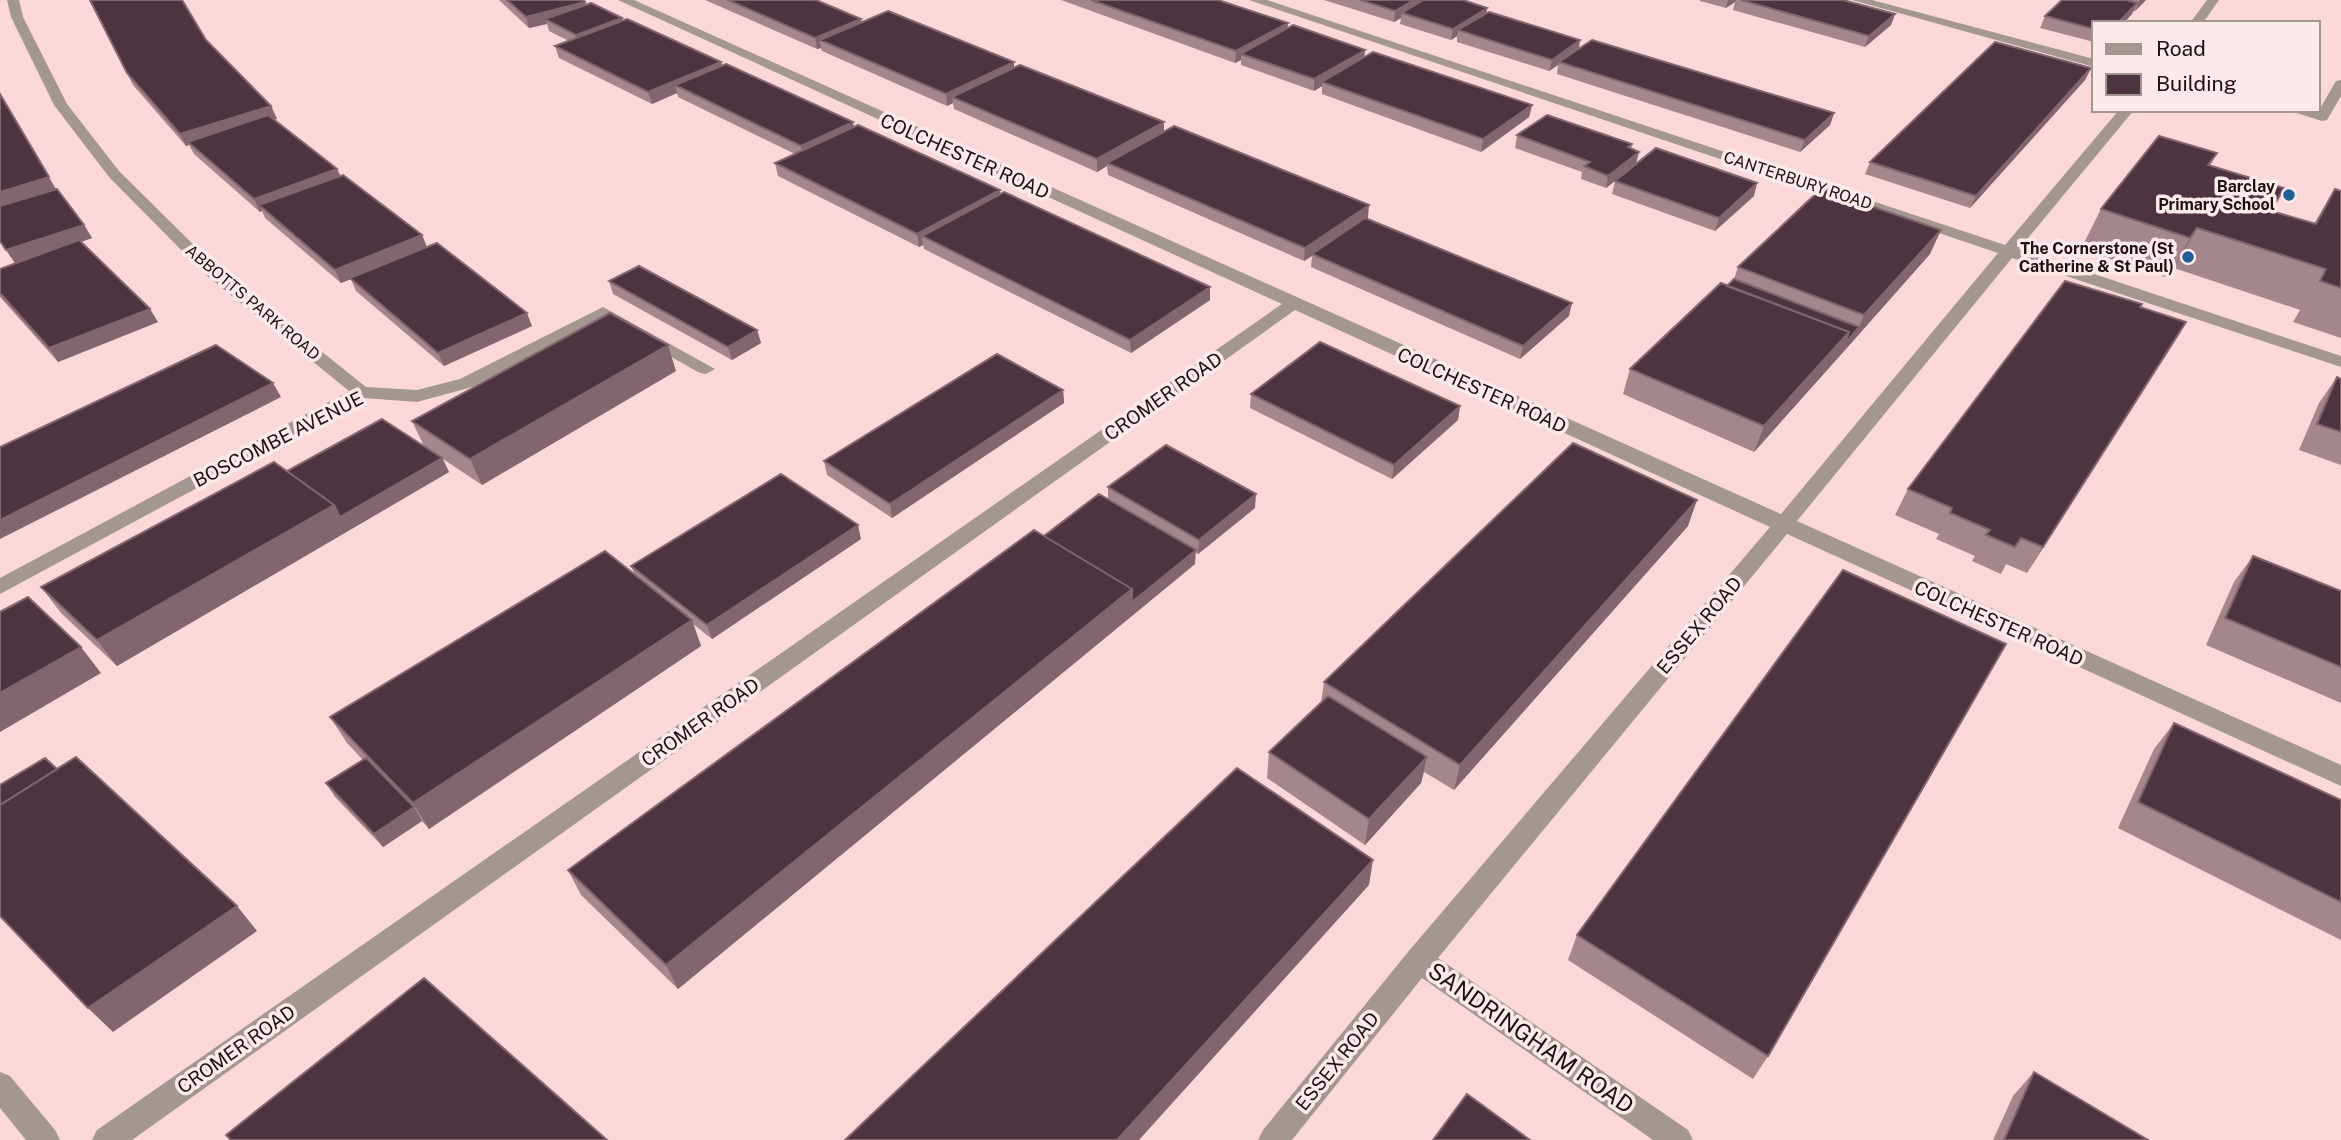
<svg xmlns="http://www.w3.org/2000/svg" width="2341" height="1140" font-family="'Public Sans',sans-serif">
	<rect width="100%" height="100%" fill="#fad8d9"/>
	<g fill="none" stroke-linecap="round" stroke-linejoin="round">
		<!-- minor -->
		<path fill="#a49690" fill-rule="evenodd" d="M7,0H19L23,17L67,104L119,171L217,268L366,387L417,390L460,379L603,307L715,369L706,374L700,373L603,319L472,387L417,402L364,398L0,594V578L349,391L205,274L109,177L54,105L11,17Z
			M618,0H634L1781,514L1998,253L1249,0H1267L2005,245L2119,110H2134L2019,249L2341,356V367L2012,258L1797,521L2341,765V786L1787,534L1438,958L1688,1130L1693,1140H1653L1422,978L1292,1140H1258L1263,1130L1408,952L1770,527L1295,310L132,1140H92L97,1130L1282,304Z
			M1852,0H1872L2094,59V67Z
			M2207,0H2219L2203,23H2190Z
			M2341,80V96L2327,120L2322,121L2287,110L2318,112L2336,81Z
			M0,1072L10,1076L55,1130L60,1140H26L0,1108Z"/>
	</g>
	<!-- wall -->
	<path fill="#a4868c" d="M90,0L206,40L271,106L277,119L273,120L337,169L340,176L422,235L427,247L532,326L444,366L356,291L351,279L341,283L265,218L262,211L260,212L194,154L189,145L186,146L133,85Z
		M499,0H583L585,2L586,5L721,62L722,65L853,122V127L1000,194L1210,287V300L1131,353L924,249L923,245L919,247L778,176L775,163L795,154L678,97L677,93L652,104L559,58L555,46L569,41L549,31L547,24L529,28Z
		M705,0H816L862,22L1014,67L1368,218L1366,219L1569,316L1520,359L1311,267L1312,256L1304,261L1108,175L1107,166L1097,172L954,109L953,103L947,106L822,51L821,48L817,49Z
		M1061,0H1218L1288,23L1287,29L1364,58L1532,105L1529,117L1481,152L1322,94V86L1314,91L1241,65V60L1235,63Z
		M1324,0H1463L1487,13L1580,40L1579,49L1834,113L1830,125L1800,152L1557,74L1558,65L1549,71L1457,42V36L1451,40L1400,24L1401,18L1394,22Z
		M1700,0H1843L1895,14L1891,25L1865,47L1733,10L1735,2L1726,8L1700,1Z
		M2062,0H2146L2135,11H2133L2124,23H2094V42L2040,28L2045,16Z
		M2091,68L2085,80L1970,208L1865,174L1870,162Z
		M0,94L56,189L84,225L92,238L81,242L158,322L58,362L0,297V269L15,263L0,241Z
		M1517,135L1632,144L1631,149L1636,164L1606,188L1581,179L1582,172L1515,148Z
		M2217,153L2210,166L2271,211L2314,224L2335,189L2341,191V338L2293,322L2300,310L2174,268L2168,278L2081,249L2101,209Z
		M1615,181L1754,196L1715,231L1612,194Z
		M1930,254L1754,452L1623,394L1630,369L1727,286L1734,279L1738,267Z
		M609,281L757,330L761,343L732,360L613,294Z
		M2140,307L2186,322L2171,347L2027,573L2006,564L2001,574L1972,561L1975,556L1936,539L1939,534L1895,515L1908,489Z
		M676,371L482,485L443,459L449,472L117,666L61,613L41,587L287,471L424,446L412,421Z
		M2337,377L2341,379V465L2299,450L2319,403Z
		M1063,390L1064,403L892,518L827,475L824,461Z
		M1251,394L1460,406L1458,420L1392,479L1250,408Z
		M1108,487L1255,508L1198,554L1195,552V564L678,989L581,895L568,870L1044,535L1108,500Z
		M1688,526L1454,790L1424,772L1421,783L1365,845L1267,778L1269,752L1321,703L1324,682Z
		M861,539L712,639L693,624L701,646L429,829L422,821L383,847L335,797L326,783L363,760L347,743L330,717L635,575L631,566Z
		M2253,556L2341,591V703L2206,645L2234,582Z
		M2174,723L2341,800V940L2118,828L2154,749Z
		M1577,935L1768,1056L1753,1079L1568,960Z
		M2034,1072L2148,1140H1993L2013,1096Z"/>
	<!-- shaded-wall -->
	<path fill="#82656e" d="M1414,0H1432L1402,13L1401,18L1394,22L1395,11Z
		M1728,0H1736L1735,2L1726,8Z
		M2140,0H2146L2135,11Z
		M585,2L588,13L545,19L547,24L529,28L526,17Z
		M2137,3L2132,14L2124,23H2118Z
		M1487,8L1486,19L1458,30L1457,36L1451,40L1453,29Z
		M1895,14L1891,25L1865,47L1869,36Z
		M622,18L625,29L579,46L576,35Z
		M861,19L863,30L820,40L821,48L817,49L815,38Z
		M1288,23L1287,35L1241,54V60L1235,63L1236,51Z
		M1580,40L1578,52L1559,62L1558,65L1549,71L1552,60Z
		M1365,50L1364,61L1322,82V86L1314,91V79Z
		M721,62L724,73L675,85L677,93L652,104L648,92Z
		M1014,62V74L952,97L953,103L947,106L946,94Z
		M2091,68L2085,80L1970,208L1976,196Z
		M0,94L56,190L0,206Z
		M1532,105L1529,117L1481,152L1483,139Z
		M271,106L277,119L191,145L188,142L189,145L186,146L180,134Z
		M1834,113L1830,125L1800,152L1805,140Z
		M853,122L855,134L803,158L801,146Z
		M1164,122V135L1107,163V166L1097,172V159Z
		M1639,152L1636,164L1606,188L1608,176Z
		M337,169L343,181L259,205L262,211L260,212L254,199Z
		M1757,183L1754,196L1715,231L1719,218Z
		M1000,190L1001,203L922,236L923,245L919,247L917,234Z
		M1369,205L1368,218L1313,255L1312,254V256L1304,261L1305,248Z
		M84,225L92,238L15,263L6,250Z
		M2197,228L2174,268L2168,278L2190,238Z
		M1941,230L1930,254L1854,340L1864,315Z
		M422,235L427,248L341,283L335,270Z
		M1210,287V300L1131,353L1130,340Z
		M1572,303L1569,316L1520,359L1523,346Z
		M150,309L158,322L58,362L49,348Z
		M527,313L532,326L444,366L438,353Z
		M2186,322L2171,347L2027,573L2043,547Z
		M1859,327L1854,340L1754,452L1764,426L1849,332Z
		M757,330L761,343L732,360L728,347Z
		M668,345L676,371L482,485L470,459Z
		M273,383L281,397L0,539V520Z
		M1063,390L1064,403L892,518L890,504Z
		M1460,406L1458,420L1392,479L1394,465Z
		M442,458L449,472L117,666L97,640L334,505Z
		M1256,494L1255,508L1198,554L1199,540Z
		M1697,500L1688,526L1454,790L1460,765Z
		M858,525L861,539L712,639L707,625Z
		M1196,550L1195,564L678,989L666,965L1132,589Z
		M692,620L701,646L429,829L413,803Z
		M81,647L101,673L0,732V693Z
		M1427,757L1421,783L1365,845L1369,819Z
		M414,807L422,821L383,847L374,834Z
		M1373,860L1369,885L1139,1140H1117Z
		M237,906L257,931L113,1032L88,1008Z"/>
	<!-- building -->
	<path fill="#4e3440" stroke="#82656e" stroke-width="2" d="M90,0H182L206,40L271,106L180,134L127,73Z
		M507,0H583L585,2L526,17Z
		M728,0H816L861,19L815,38Z
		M1091,0H1218L1288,23L1236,51Z
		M1360,0H1414L1395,11Z
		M1423,0H1463L1487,8L1453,29L1402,13Z
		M1741,0H1843L1895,14L1869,36Z
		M2062,0H2127L2137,3L2118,23H2094V29L2045,16Z
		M591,3L622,18L576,35L545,19Z
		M888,11L1014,62L946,94L820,40Z
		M1489,12L1580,40L1552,60L1458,30Z
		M627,19L721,62L648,92L555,46Z
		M1293,25L1365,50L1314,79L1241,54Z
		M1592,40L1834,113L1805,140L1559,62Z
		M1995,42L2091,68L1976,196L1870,162Z
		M1373,52L1532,105L1483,139L1322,82Z
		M726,64L853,122L801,146L675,85Z
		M1020,65L1164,122L1097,159L952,97Z
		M0,94L49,177L0,192Z
		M268,115L337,169L254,199L188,142Z
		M1547,115L1632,144L1628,147L1639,152L1608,176L1584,166L1590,162L1517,135Z
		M858,125L1000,190L917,234L775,163Z
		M1174,126L1369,205L1305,248L1107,163Z
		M2159,136L2217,153L2208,165L2284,188L2271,211L2316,224L2335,189L2341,191V288L2320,281L2326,269L2197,228L2190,238L2101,209Z
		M1656,148L1757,183L1719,218L1615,181Z
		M343,175L422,235L335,270L259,205Z
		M57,189L84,225L6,250L0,241V206Z
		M1821,189L1941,230L1864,315L1738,267Z
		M1004,192L1210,287L1130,340L922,236Z
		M1365,218L1572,303L1523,346L1312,254Z
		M79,240L150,309L49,348L0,293V269Z
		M437,243L527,313L438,353L350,278Z
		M639,266L757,330L728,347L609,281Z
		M1734,279L1859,327L1845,344L1849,332L1727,286Z
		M2065,281L2142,304L2140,307L2186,322L2043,547L2021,538L2015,547L1986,535L1990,530L1950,513L1952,508L1908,489Z
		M1721,283L1849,332L1764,426L1630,369Z
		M610,313L668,345L470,459L412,421Z
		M1320,342L1460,406L1394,465L1251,394Z
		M216,345L273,383L0,520V447Z
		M997,354L1063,390L890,504L824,461Z
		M2337,377L2341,379V432L2317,424Z
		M382,419L442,458L340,517L334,505L287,471Z
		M1573,443L1697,500L1460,765L1324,682Z
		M1166,445L1256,494L1199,540L1108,487Z
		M274,462L334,505L97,640L41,587Z
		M781,474L858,525L707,625L631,566Z
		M1099,494L1196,550L1132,602V589L1044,536Z
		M1034,530L1132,589L666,965L568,870Z
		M605,551L692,620L413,803L330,717Z
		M2253,556L2341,591V667L2225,618Z
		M1843,570L2006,644L1768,1056L1577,935Z
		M28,597L81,647L0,693V612Z
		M1328,696L1427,757L1369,819L1269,752Z
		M2174,723L2341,800V902L2138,802Z
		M76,757L237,906L88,1008L0,916V805Z
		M45,758L57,769L0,805V785Z
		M366,758L414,807L374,834L326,783Z
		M1237,768L1373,860L1117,1140H845Z
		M424,978L607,1140H231L226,1135Z
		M2034,1072L2148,1140H2004Z
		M1467,1094L1530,1140H1433Z"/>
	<!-- markers -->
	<g fill="#1f6096" stroke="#fceaea" stroke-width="2.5">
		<circle cx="2289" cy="195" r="7"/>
		<circle cx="2188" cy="257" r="7"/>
	</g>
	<g text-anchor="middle" stroke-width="7" stroke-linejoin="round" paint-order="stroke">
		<!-- far-street labels -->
		<g font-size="16" fill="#1e1010" stroke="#fceaea">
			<text transform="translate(1798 180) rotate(18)" y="6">CANTERBURY ROAD</text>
			<text transform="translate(253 302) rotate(40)" y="6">ABBOTTS PARK ROAD</text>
		</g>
		<!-- far-poi labels -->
		<g font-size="16" font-weight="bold" fill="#1e1010" stroke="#fceaea" text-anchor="end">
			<text x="2275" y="192">Barclay<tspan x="2275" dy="18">Primary School</tspan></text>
			<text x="2174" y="254">The Cornerstone (St<tspan x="2174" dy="18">Catherine &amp; St Paul)</tspan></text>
		</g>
		<!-- street labels -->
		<g font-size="19" fill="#1e1010" stroke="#fceaea">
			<text transform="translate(965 156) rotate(24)" y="7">COLCHESTER ROAD</text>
			<text transform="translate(1482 390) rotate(24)" y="7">COLCHESTER ROAD</text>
			<text transform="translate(1163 396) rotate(-35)" y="7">CROMER ROAD</text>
			<text transform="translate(278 439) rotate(-27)" y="7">BOSCOMBE AVENUE</text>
			<text transform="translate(1999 623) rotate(24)" y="7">COLCHESTER ROAD</text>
			<text transform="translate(1699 625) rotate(-50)" y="7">ESSEX ROAD</text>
			<text transform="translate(700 722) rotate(-35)" y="7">CROMER ROAD</text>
			<text transform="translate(236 1049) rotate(-35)" y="7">CROMER ROAD</text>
			<text transform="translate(1337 1061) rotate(-51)" y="7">ESSEX ROAD</text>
		</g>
		<!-- near-street labels -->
		<g font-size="23" fill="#1e1010" stroke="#fceaea">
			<text transform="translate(1531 1038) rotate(35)" y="8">SANDRINGHAM ROAD</text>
		</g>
	</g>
	<!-- legend -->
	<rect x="2092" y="21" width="228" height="91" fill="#fceaea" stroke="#a39393" stroke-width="2"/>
	<rect x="2106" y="44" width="35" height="10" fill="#a49690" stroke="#a39393" stroke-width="2"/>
	<text x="2156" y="56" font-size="21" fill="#1e1010">Road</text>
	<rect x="2106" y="74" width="35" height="21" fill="#4e3440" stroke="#a39393" stroke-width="2"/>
	<text x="2156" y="91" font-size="21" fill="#1e1010">Building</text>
</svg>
